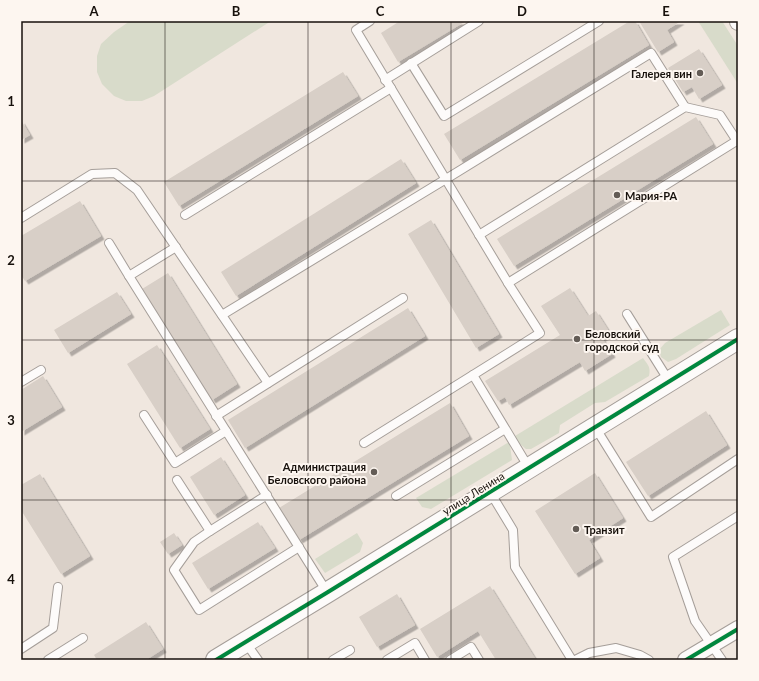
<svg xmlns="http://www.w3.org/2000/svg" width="759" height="681" viewBox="0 0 759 681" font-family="Lato,sans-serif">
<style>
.green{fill:#d8dbca}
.building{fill:#d8cfc7;filter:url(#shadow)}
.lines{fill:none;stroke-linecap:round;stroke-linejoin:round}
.service-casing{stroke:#a59e99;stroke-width:10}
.minor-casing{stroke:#a59e99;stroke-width:18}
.tertiary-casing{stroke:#a59e99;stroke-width:22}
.service{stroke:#fdfbfa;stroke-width:8}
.minor{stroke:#fdfbfa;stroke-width:16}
.tertiary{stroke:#fdfbfa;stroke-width:20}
.cycleway-casing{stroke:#fdf6f0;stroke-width:6}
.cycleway{stroke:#00873e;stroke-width:4}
.grid{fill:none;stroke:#17110c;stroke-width:1;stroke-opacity:0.55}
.poi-dot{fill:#635c56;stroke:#fdf6f0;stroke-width:1.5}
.labels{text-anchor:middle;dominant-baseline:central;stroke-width:4;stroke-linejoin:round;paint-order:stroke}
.poi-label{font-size:11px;font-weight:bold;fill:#17110c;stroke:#fdf6f0;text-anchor:start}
.street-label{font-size:11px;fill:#17110c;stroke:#fdf6f0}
.neatline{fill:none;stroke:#17110c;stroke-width:1.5}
.grid-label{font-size:13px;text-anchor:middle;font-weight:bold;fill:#17110c}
</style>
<defs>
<filter id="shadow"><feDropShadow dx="3.5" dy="3.5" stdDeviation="0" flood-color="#0004"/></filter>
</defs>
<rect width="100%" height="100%" fill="#f0e7df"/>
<g class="green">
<path d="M130 21H271L154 96 142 101H126L114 96 102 84 97 72V56L101 44 114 32Z"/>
<path d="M698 21H722L738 46V84Z"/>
<path d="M721 310 730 325 676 359 668 362 661 357 659 350 665 343Z"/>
<path d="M643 358C648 365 651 367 649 376L605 402 595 403 560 425 559 433 531 449H526L520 444 515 436Z"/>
<path d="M509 442 510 445 512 460 431 509 422 507 416 498Z"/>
<path d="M357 533 363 543 360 552 325 573 315 559Z"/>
</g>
<g class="building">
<path d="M400 21H466L398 62 381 33Z"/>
<path d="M630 21H635L649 45 460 160 444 134Z"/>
<path d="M639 21H681L667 30 674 42 658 52Z"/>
<path d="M699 49 722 85 699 99 692 87 683 92 668 68Z"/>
<path d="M343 72 358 96 179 206 164 182Z"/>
<path d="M696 117 713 144 514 266 497 239Z"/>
<path d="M21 120 30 135 21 140Z"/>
<path d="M401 159 416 183 236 296 221 272Z"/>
<path d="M80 201 101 236 25 281 21 275V236Z"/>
<path d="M431 220 499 334 476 348 408 234Z"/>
<path d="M168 273 237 384 212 400 142 289Z"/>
<path d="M570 288 588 316 596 311 610 333 602 338 612 354 585 371 580 362 509 405 505 397 498 401 485 381 560 335 541 306Z"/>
<path d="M117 292 131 314 68 353 54 330Z"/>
<path d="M408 308 425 336 245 448 228 420Z"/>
<path d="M157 345 210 429 180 448 127 364Z"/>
<path d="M43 376 62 407 21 432V390Z"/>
<path d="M450 403 469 436 299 540 279 508Z"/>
<path d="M706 411 727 445 648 496 626 462Z"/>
<path d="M221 457 245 495 214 515 190 477Z"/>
<path d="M595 473 623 518 589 540 600 558 575 574 535 511Z"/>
<path d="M40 474 90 556 61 574 21 510V485Z"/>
<path d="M258 522 275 548 208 589 192 563Z"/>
<path d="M174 533 182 545 168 554 160 542Z"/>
<path d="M490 586 536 660H496L478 631 437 657 420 629Z"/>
<path d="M397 594 415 625 377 647 359 617Z"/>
<path d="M146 622 163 649 146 660H97L94 655Z"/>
</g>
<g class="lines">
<defs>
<g id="service">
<path d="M370 21 356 30 508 283"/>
<path d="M411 63 444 116 599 21"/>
<path d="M385 80 479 21"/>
<path d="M185 215 391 88"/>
<path d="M21 218 92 174 115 173 137 190 268 383"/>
<path d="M479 235 685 107 720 115 737 141"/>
<path d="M109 243 129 276 327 592"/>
<path d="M129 276 176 247"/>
<path d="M627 314 669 381"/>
<path d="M222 315 446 179 651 53 685 107"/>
<path d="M21 382 41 370"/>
<path d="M144 415 175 463 226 431"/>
<path d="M216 416 403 298"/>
<path d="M595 427 651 517 738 459"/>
<path d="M364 443 473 375"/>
<path d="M529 468 473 375 540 333 508 283 738 140"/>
<path d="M177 480 210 531 267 495"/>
<path d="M490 492 513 530 515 567 572 660"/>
<path d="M396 496 505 429"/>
<path d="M210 531 194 542 174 570 199 610 299 547"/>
<path d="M246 643 258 660"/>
<path d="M21 649 53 628 58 587"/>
<path d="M48 660 83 638"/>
<path d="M333 660 350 650"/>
<path d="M387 660 415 643 425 660"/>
<path d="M450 660 471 647 479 660"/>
<path d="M575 660 589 653 616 648 640 655 649 660"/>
<path d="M722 660 695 621 673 557 738 516"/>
</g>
<g id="minor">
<path d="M738 21V22"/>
<path d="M686 660 738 629"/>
</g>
<path id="tertiary" d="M216 660 328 592 738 339"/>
</defs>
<use href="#service" class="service-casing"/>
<use href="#minor" class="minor-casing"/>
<use href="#tertiary" class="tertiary-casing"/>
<use href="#service" class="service"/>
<use href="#minor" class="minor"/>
<use href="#tertiary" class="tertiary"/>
<defs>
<g id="cycleway">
<path d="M216 660 328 592 738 339"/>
<path d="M686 660 738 629"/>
</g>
</defs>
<use href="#cycleway" class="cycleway-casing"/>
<use href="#cycleway" class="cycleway"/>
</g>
<path class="grid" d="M165 21V660M308 21V660M451 21V660M594 21V660M21 181H738M21 340H738M21 500H738"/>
<g class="poi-dot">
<circle cx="700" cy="73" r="4"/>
<circle cx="617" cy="195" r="4"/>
<circle cx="577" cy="339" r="4"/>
<circle cx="374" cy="472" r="4"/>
<circle cx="576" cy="529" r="4"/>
</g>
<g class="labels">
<g class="poi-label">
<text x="692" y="73" text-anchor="end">Галерея вин</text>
<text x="625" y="195">Мария-РА</text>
<text x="585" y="333">Беловский<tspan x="585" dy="13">городской суд</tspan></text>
<text x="366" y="466" text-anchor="end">Администрация<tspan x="366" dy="13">Беловского района</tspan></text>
<text x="584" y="529">Транзит</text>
</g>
<g class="street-label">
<text transform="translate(473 493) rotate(-32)">улица Ленина</text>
</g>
</g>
<rect width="759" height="681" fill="none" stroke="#fdf6f0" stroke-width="44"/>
<rect x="22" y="22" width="715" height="637" class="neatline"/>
<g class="grid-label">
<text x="94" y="16">A</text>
<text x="236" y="16">B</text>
<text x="380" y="16">C</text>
<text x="522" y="16">D</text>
<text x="666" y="16">E</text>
<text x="11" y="106">1</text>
<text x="11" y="265">2</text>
<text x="11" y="425">3</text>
<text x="11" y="584">4</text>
</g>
</svg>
